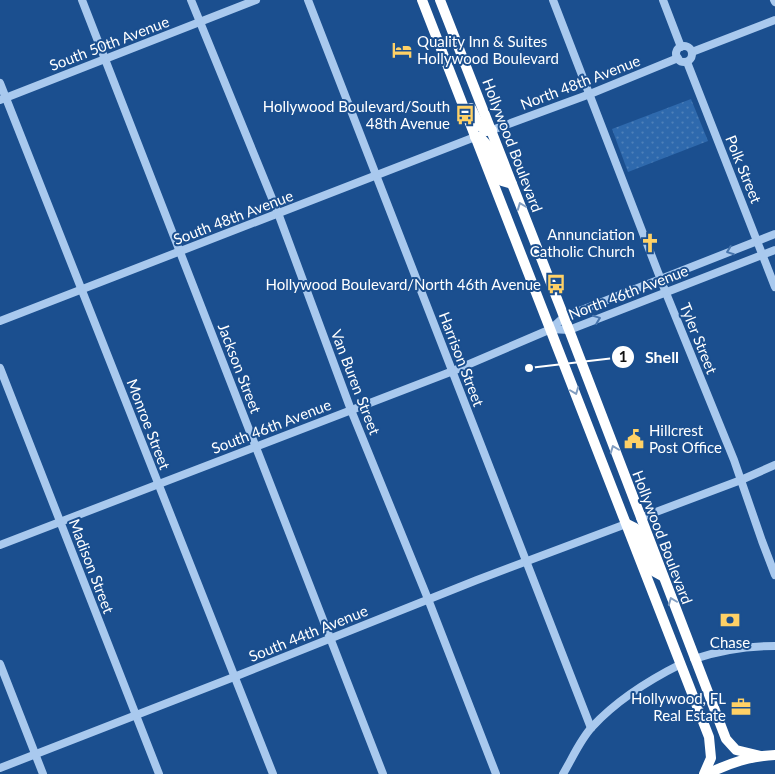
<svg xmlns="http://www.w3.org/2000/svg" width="775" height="774" viewBox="0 0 775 774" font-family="Lato,sans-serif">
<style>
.grass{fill:url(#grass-dots)}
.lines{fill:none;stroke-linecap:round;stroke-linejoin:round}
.minor{stroke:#a9c9ee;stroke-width:8}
.highway{stroke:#fff;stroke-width:10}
.oneway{stroke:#829ec1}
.oneway2{stroke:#4674ac}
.labels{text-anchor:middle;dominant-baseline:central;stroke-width:4;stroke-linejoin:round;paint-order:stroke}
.poi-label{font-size:15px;fill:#fff;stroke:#1b4f8f;text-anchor:end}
.street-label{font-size:15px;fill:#fff;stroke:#1b4f8f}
.leader{fill:none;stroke:#fff;stroke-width:2}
.callout-dot{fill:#fff;stroke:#1b4f8f;stroke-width:2}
.mark-label{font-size:15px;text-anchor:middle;font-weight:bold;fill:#111}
.callout-label{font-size:16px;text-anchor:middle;font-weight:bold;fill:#fff;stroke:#1b4f8f;stroke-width:4;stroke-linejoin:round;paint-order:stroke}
</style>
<defs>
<pattern id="grass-dots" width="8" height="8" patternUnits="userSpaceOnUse" patternTransform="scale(1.25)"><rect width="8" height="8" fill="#2e69ad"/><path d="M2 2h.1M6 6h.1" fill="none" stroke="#4d80b9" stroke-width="1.8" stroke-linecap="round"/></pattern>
</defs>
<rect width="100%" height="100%" fill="#1b4f8f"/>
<path class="grass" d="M691 99 708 141 628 172 612 129Z"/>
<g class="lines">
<g class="minor">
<path d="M82 0 383 774"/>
<path d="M191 0 278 213 351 410 428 599 496 774"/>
<path d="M308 0 591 728"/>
<path d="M553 0 666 293 734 460 762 541 775 575"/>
<path d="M663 0 681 47"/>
<path d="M774 0 775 2"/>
<circle cx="684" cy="54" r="8"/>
<path d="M692 52 775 20"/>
<path d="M687 62 775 287"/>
<path d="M0 83 273 774"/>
<path d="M0 100 256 0"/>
<path d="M492 130 590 94 678 58"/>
<path d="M0 321 475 137"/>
<path d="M551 329 569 330 775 250"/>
<path d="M0 368 159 774"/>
<path d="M640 518 741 480 775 465"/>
<path d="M0 545 453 371 551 329 564 317 775 234"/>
<path d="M694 659C721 650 747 646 775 646"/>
<path d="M0 664 43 774"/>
<path d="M0 768 234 677 477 580 626 524"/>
<path d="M563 774C572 759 580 740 592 727 616 701 649 680 681 664"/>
</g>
<g class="highway">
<path d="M422 0 709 737 711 758 704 774"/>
<path d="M440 0 561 309 726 739 736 750 761 756"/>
<path d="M471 108 480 126 486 131 492 130"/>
<path d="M475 137H480L488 146 502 181 512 184"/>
<path d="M627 524 635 528 638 532 653 571 662 576"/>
<path d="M707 774C730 763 750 756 775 755"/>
</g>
</g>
<defs><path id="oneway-chevron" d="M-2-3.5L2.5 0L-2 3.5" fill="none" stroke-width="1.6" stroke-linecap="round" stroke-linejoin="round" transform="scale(1.25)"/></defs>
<g class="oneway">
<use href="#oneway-chevron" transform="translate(521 206) rotate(-111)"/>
<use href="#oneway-chevron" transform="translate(575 391) rotate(69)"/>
<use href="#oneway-chevron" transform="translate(614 449) rotate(-111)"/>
<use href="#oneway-chevron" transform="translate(672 601) rotate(-111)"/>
</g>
<g class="oneway2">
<use href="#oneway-chevron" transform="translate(730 251) rotate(159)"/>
<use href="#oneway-chevron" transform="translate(597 319) rotate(-21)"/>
</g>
<defs>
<symbol id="hotel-bare" viewBox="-9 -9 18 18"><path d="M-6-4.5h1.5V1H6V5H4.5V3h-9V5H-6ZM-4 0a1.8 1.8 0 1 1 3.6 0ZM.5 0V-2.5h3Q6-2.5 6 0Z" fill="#ffd166" stroke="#1b4f8f" stroke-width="2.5" paint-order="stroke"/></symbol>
<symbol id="bus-bare" viewBox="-9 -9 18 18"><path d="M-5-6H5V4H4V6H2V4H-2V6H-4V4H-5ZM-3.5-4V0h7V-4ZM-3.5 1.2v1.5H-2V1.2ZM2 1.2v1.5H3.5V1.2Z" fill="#ffd166" stroke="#1b4f8f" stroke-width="2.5" paint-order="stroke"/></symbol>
<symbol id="church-bare" viewBox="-9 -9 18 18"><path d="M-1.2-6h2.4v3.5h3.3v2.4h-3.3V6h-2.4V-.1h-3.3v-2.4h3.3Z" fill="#ffd166" stroke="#1b4f8f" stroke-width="2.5" paint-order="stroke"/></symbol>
<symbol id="civic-bare" viewBox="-9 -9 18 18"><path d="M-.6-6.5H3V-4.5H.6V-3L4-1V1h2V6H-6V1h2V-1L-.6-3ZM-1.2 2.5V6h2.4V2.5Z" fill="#ffd166" stroke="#1b4f8f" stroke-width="2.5" paint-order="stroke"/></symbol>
<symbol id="bank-bare" viewBox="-9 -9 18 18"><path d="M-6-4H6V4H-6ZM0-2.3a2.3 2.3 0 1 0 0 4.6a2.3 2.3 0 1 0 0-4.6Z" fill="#ffd166" stroke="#1b4f8f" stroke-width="2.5" paint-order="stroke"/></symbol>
<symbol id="office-bare" viewBox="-9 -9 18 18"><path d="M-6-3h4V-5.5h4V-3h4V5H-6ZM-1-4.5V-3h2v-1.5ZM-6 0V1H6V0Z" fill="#ffd166" stroke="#1b4f8f" stroke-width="2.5" paint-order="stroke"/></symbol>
</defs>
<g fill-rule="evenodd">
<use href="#hotel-bare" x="388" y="36" width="28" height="28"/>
<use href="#bus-bare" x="451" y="101" width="28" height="28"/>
<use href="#church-bare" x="636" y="229" width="28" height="28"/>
<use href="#bus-bare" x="542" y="270" width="28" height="28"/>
<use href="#civic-bare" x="620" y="425" width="28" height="28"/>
<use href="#bank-bare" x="716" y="606" width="28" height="28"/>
<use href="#office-bare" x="727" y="693" width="28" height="28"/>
</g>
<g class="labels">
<g class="poi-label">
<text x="417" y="41" text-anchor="start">Quality Inn &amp; Suites<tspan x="417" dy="17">Hollywood Boulevard</tspan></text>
<text x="450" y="106">Hollywood Boulevard/South<tspan x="450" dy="17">48th Avenue</tspan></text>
<text x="635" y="234">Annunciation<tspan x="635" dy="17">Catholic Church</tspan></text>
<text x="541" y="284">Hollywood Boulevard/North 46th Avenue</text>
<text x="649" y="430" text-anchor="start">Hillcrest<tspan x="649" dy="17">Post Office</tspan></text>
<text x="730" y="642" text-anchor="middle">Chase</text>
<text x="726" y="698">Hollywood, FL<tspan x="726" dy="17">Real Estate</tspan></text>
</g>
<g class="street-label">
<text transform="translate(109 43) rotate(-21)">South 50th Avenue</text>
<text transform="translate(580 82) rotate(-21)">North 48th Avenue</text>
<text transform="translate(513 145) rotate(69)">Hollywood Boulevard</text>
<text transform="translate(744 169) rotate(68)">Polk Street</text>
<text transform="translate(233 217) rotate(-21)">South 48th Avenue</text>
<text transform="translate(628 292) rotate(-21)">North 46th Avenue</text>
<text transform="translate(699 338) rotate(68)">Tyler Street</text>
<text transform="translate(462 359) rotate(69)">Harrison Street</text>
<text transform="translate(240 368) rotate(69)">Jackson Street</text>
<text transform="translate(356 382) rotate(69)">Van Buren Street</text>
<text transform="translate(149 424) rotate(69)">Monroe Street</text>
<text transform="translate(271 426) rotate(-21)">South 46th Avenue</text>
<text transform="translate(663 537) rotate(69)">Hollywood Boulevard</text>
<text transform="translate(92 566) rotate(69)">Madison Street</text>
<text transform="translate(308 633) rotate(-22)">South 44th Avenue</text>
</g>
</g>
<path class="leader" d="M529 368L623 357"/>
<g class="callout-dot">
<circle cx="529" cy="368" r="5"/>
<circle cx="623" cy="357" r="12"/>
</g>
<g class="mark-label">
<text x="623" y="362">1</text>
</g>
<g class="callout-label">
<text x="662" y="363">Shell</text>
</g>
</svg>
